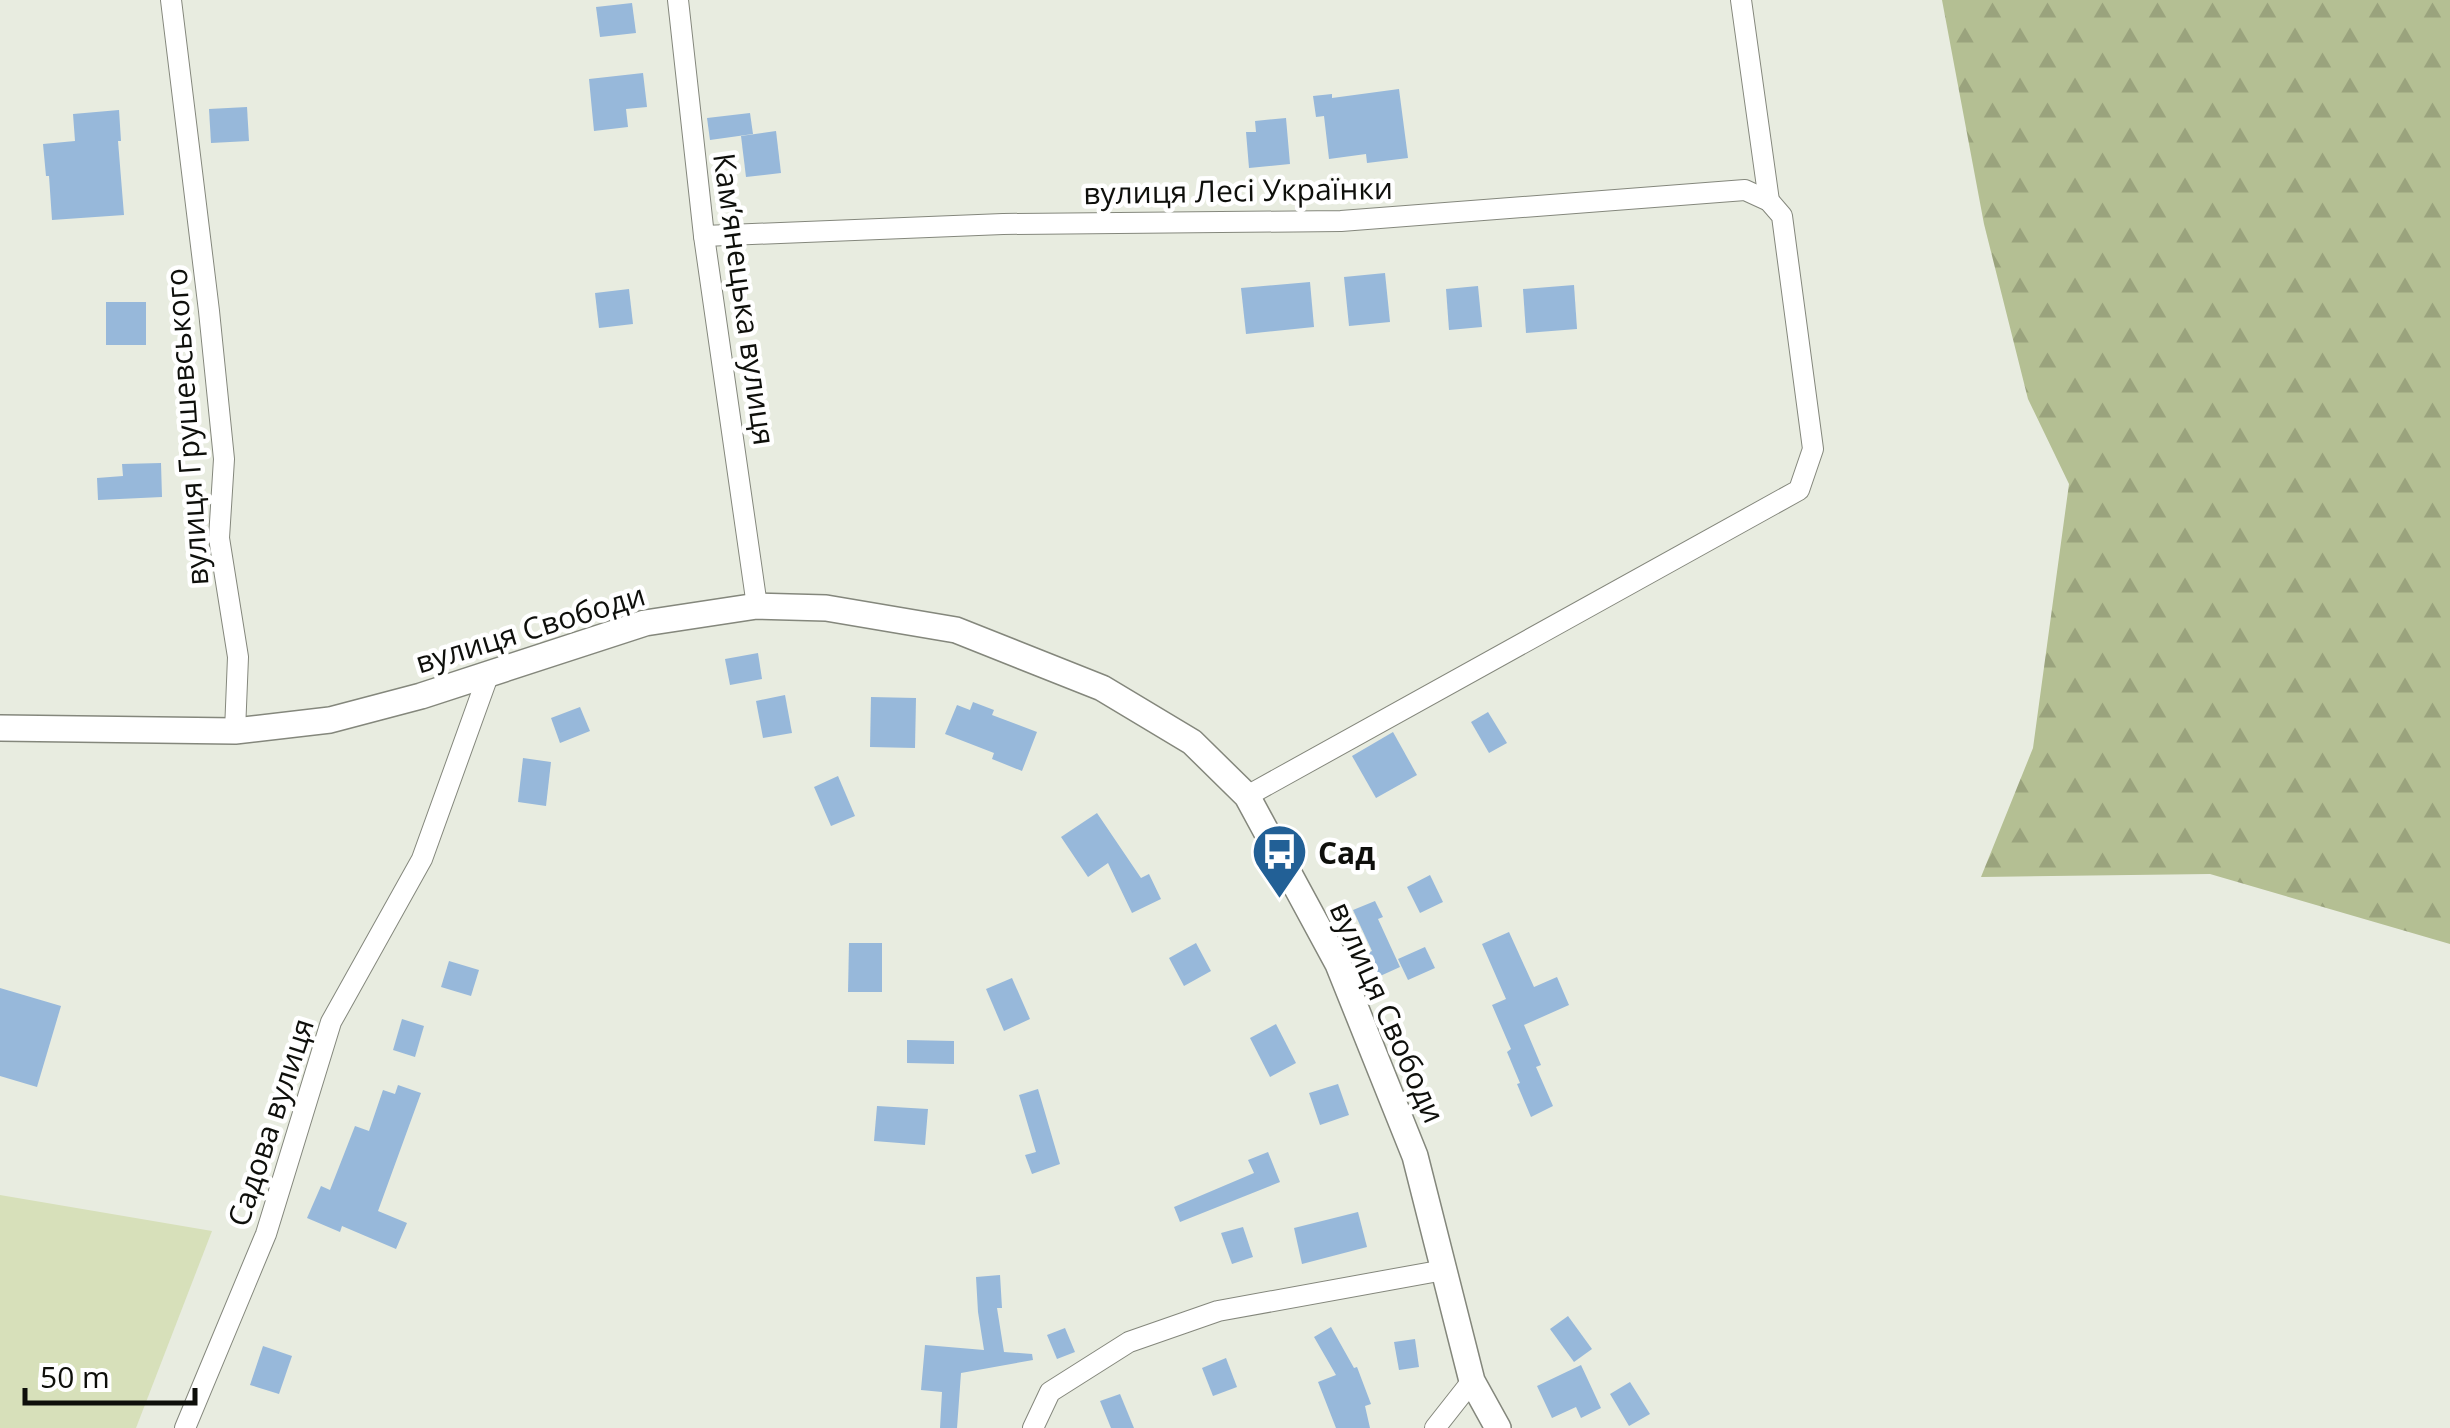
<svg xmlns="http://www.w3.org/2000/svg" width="2450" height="1428" viewBox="0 0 2450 1428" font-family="'Open Sans',sans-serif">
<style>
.forest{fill:url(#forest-firs)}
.garden{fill:#d7e0ba}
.building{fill:#97b8da}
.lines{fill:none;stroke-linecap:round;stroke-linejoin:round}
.minor-casing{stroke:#84877c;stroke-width:22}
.tertiary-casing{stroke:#84877c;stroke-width:28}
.minor{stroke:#fff;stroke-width:20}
.tertiary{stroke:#fff;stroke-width:25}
.labels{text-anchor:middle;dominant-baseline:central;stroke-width:9;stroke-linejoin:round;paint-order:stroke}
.street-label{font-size:30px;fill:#0e0f0b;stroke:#fff}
.poi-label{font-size:30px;font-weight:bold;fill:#0e0f0b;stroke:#fff;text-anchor:start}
</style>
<defs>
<pattern id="forest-firs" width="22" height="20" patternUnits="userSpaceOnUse" patternTransform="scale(2.5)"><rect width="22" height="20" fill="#b4bf93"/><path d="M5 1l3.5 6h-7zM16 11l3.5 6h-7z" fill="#9aa37d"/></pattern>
</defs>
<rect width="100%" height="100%" fill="#e8ece0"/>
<path class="forest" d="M1942 0H2450V944L2210 874 1981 877 2033 748 2069 484 2028 399 1984 224Z"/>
<path class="garden" d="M0 1195 212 1231 136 1428H0Z"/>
<g class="building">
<path d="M632 3 636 33 600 37 596 7Z"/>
<path d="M643 73 647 107 626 109 628 127 594 131 589 79Z"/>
<path d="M1399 89 1408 158 1367 163 1366 154 1329 159 1324 116 1316 117 1313 96 1332 94V98Z"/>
<path d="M247 107 249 141 211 143 209 109Z"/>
<path d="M119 110 121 141H118L124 215 52 220 49 176H46L43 144 75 141 73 114Z"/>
<path d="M750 113 753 134 710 140 707 118Z"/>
<path d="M1286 118 1290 164 1249 168 1246 132H1256L1255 121Z"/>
<path d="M776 131 781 173 746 177 741 136Z"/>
<path d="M1385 273 1390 322 1349 326 1344 277Z"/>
<path d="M1310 282 1314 327 1246 334 1241 288Z"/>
<path d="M1574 285 1577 329 1526 333 1523 289Z"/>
<path d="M1478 286 1482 327 1449 330 1446 289Z"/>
<path d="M629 289 633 324 599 328 595 293Z"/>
<rect x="106" y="302" width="40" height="43"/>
<path d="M161 463 162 497 98 500 97 478 123 476 122 464Z"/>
<path d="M758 653 762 679 730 685 725 659Z"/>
<path d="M785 695 792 733 763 738 756 701Z"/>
<path d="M871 697 916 698 915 748 870 747Z"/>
<path d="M973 702 994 710 992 715 1037 732 1022 771 992 759 994 753 945 734 957 705 970 710Z"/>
<path d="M580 707 590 731 560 743 551 718Z"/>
<path d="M1488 712 1507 743 1489 753 1471 722Z"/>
<path d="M1393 732 1417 775 1376 798 1352 756Z"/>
<path d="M523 758 551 762 546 806 518 802Z"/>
<path d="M838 776 855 816 831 826 814 787Z"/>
<path d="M1097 813 1141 878 1149 874 1161 899 1132 913 1108 863 1088 877 1061 837Z"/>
<path d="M1430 875 1443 902 1420 913 1407 887Z"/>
<path d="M1375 901 1383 917 1378 919 1400 967 1378 977 1367 953 1372 951 1353 910Z"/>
<path d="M1509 932 1534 987 1557 977 1569 1005 1524 1025 1541 1065 1536 1067 1553 1106 1531 1117 1517 1084 1520 1083 1507 1052 1511 1049 1492 1005 1506 999 1482 944Z"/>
<path d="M849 943H882V992H848Z"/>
<path d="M1196 943 1211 971 1184 986 1169 958Z"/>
<path d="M1425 947 1435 968 1408 980 1398 959Z"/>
<path d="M449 961 479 970 471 996 441 987Z"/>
<path d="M1012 978 1030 1019 1004 1031 986 989Z"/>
<path d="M0 988 61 1006 37 1087 0 1076Z"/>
<path d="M402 1019 424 1026 415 1057 393 1050Z"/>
<path d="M1276 1024 1296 1063 1270 1077 1250 1038Z"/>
<path d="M907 1040 954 1041V1064L907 1063Z"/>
<path d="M1338 1084 1349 1115 1320 1125 1309 1093Z"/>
<path d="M398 1085 421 1093 378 1211 407 1223 396 1249 342 1226 340 1232 307 1218 321 1186 330 1190 355 1126 369 1131 383 1090 395 1094Z"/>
<path d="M1038 1089 1060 1164 1032 1174 1025 1155 1036 1152 1019 1095Z"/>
<path d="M877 1106 928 1109 925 1145 874 1141Z"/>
<path d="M1268 1152 1280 1182 1180 1222 1174 1207 1254 1173 1248 1160Z"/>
<path d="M1358 1212 1367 1247 1302 1264 1294 1228Z"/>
<path d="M1243 1227 1253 1257 1232 1264 1221 1233Z"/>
<path d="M1000 1275 1002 1308H997L1004 1352 1032 1354 1033 1360 961 1373 957 1428H940L942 1392 921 1390 925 1345 984 1350 978 1312 976 1277Z"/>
<path d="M1568 1316 1592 1349 1574 1362 1550 1329Z"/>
<path d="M1331 1327 1354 1368 1357 1367 1371 1404 1365 1406 1370 1428H1336L1318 1382 1336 1375 1314 1337Z"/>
<path d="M1065 1328 1075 1352 1057 1359 1047 1335Z"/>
<path d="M1415 1339 1419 1367 1399 1370 1394 1342Z"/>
<path d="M263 1346 292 1356 279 1394 250 1385Z"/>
<path d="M1226 1358 1237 1387 1213 1396 1202 1368Z"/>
<path d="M1581 1365 1601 1408 1581 1418 1576 1407 1552 1418 1537 1386Z"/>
<path d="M1630 1382 1650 1414 1629 1426 1610 1394Z"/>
<path d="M1120 1394 1134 1428H1111L1100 1401Z"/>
</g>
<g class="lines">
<defs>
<g id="minor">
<path d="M171 0 209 311 224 459 219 538 238 657 235 731"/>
<path d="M678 0 704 236 757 606"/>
<path d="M1741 0 1769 201"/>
<path d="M704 236 1003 224 1341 221 1745 190 1769 201 1782 216 1813 449 1799 490 1247 796"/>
<path d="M185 1428 266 1234 331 1022 422 859 489 673"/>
<path d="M1033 1428 1050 1392 1129 1342 1218 1311 1444 1270"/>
<path d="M1435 1428 1472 1381"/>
</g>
<path id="tertiary" d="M0 728 235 731 330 720 421 696 645 623 757 606 826 608 956 630 1102 688 1192 742 1247 796 1338 964 1415 1156 1472 1381 1498 1428"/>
</defs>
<use href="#minor" class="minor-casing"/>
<use href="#tertiary" class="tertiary-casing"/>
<use href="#minor" class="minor"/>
<use href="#tertiary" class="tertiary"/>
</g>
<defs>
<symbol id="bus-pin" viewBox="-11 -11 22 30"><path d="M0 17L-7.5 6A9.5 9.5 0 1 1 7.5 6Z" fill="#226096" stroke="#fff"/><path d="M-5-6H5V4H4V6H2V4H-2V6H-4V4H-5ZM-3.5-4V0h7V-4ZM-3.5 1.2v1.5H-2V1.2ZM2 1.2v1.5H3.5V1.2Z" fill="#fff"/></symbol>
</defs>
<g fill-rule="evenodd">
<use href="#bus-pin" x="1248" y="820" width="63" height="86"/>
</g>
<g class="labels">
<g class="street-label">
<text transform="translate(1238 190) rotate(-1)">вулиця Лесі Українки</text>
<text transform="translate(745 299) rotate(82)">Камʼянецька вулиця</text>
<text transform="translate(186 427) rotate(-94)">вулиця Грушевського</text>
<text transform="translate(530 628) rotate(-17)">вулиця Свободи</text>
<text transform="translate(1388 1012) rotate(66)">вулиця Свободи</text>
<text transform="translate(270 1122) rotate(-72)">Садова вулиця</text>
</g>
<g class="poi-label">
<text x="1318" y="852">Сад</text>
</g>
</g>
<path d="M25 1388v15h170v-15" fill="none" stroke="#0e0f0b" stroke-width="5"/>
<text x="40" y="1388" font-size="30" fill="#0e0f0b" stroke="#ffffff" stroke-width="8" paint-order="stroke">50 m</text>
</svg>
